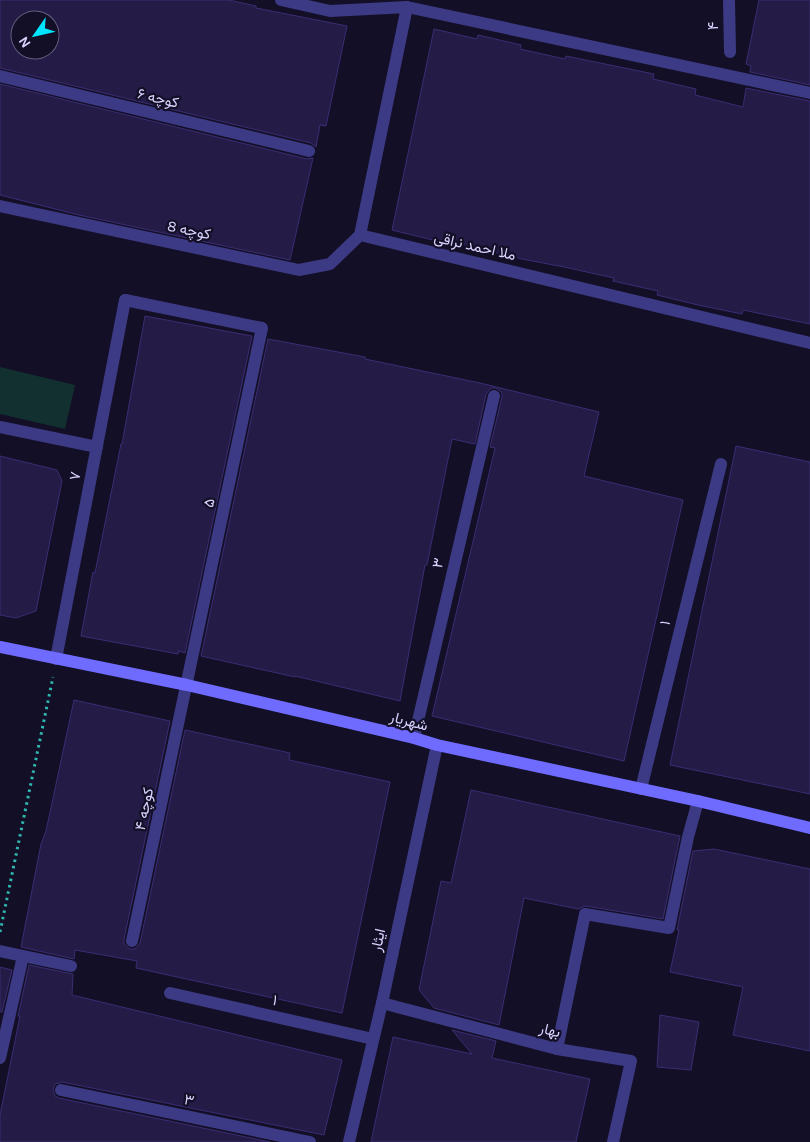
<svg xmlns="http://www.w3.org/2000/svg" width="810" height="1142" viewBox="0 0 810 1142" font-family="Karla,Vazirmatn,sans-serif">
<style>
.green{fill:#12302f}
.building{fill:#241b47;stroke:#3b2d73;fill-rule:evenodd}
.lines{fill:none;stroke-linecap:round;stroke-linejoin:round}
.path{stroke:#2fb8b0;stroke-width:3;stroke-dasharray:2.5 4;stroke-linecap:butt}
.service{stroke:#3d3a85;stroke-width:12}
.minor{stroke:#3d3a85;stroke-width:12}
.secondary{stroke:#6f6bff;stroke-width:12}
.labels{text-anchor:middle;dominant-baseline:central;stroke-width:4.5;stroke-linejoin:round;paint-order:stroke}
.street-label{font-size:15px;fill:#d9d4ff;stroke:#130f26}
</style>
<rect width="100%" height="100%" fill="#130f26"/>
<path class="green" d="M0 367 75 385 65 429 0 414Z"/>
<g class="building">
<path d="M0 0H229L256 6V8L347 26 326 126 320 125 316 147 311 143 0 68ZM20 20H50V50H20Z"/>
<path d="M759 0H810V85L750 72 751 66 746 64Z"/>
<path d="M434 29 477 39 478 35 521 45 520 49 565 59 566 56 654 74 653 79 696 89 695 95 743 107 746 88 810 101V324L743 310 742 314 698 305 657 295 658 291 613 281 614 278 564 267 522 259 434 238 433 240 392 230Z"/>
<path d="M0 84 307 159 313 158 290 260 79 215 0 195Z"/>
<path d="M145 316 252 336 185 653 179 651 178 654 81 636 93 572 95 573 121 444H122Z"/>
<path d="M268 339 365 357V359L480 383 599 412 584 476 683 500 624 761 432 716 495 448 490 447 502 397V393L496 388H491L486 394 475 444 452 439 427 565H425L400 701 295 676V677L201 656Z"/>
<path d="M736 446 810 462V794L670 765Z"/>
<path d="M0 456 57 470 62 481 36 611 16 618 0 615Z"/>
<path d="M74 700 170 721 124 939V944L130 949H135L140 943 185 730 290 753 289 760 390 782 342 1013 136 968 137 961 75 950 74 959 21 947 41 844 46 831Z"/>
<path d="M471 790 680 836 663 919 586 906 578 909 524 898 499 1025 434 1008 419 990 441 881 451 883Z"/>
<path d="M714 849 810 869V1051L733 1035 743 987 670 972 679 930H677L693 851Z"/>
<path d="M29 965 73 974 72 995 342 1060 324 1135 62 1082 55 1084 53 1089 55 1096 59 1098 270 1142H0V1115L20 1016H18Z"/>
<path d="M0 967 12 970 2 1012H0Z"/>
<path d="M660 1015 699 1022 691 1070 657 1067Z"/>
<path d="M452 1030 496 1041 492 1058 590 1079 576 1142H371L393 1037 472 1054Z"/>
</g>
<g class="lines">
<path class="path" d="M0 932 53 677"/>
<path class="service" d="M557 1049 585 914 669 928 688 837 698 801"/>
<g class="minor">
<path d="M281 0 330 11 407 7 810 93"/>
<path d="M729 0 730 52"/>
<path d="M407 7 360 235 810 343"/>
<path d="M0 76 309 151"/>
<path d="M0 206 299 270 330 264 360 235"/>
<path d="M0 427 97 447"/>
<path d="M56 659 125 300 262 328 132 941"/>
<path d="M414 738 494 396"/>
<path d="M641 789 721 464"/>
<path d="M0 951 71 966"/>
<path d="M170 993 373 1039"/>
<path d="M382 1003 557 1049 631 1061 613 1142"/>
<path d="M0 1058 23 956"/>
<path d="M61 1090 310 1142"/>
<path d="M349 1142 382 1003 437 745"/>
</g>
<path class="secondary" d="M0 647 187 685 414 738 437 745 698 801 810 828"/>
</g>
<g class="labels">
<g class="street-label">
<text transform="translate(713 26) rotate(-90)">۴</text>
<text transform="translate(158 98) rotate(14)">کوچه ۶</text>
<text transform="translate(189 230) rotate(12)">کوچه 8</text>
<text transform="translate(475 246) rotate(13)">ملا احمد نراقی</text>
<text transform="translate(75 476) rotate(-79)">۷</text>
<text transform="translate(209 503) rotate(-78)">۵</text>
<text transform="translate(438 563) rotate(-77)">۳</text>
<text transform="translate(665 623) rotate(-76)">۱</text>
<text transform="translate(409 721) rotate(15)">شهریار</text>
<text transform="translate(144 809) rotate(-78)">کوچه ۴</text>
<text transform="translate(378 940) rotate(-78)">ایثار</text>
<text transform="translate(275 1000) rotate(13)">۱</text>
<text transform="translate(550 1030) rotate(14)">بهار</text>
<text transform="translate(189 1100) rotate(12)">۳</text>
</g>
</g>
<g transform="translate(35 35) rotate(236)"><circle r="24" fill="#130f26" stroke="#625e7d"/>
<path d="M0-4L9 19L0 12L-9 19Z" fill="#00e5ff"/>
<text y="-8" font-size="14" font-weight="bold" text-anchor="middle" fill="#d9d4ff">N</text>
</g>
</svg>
